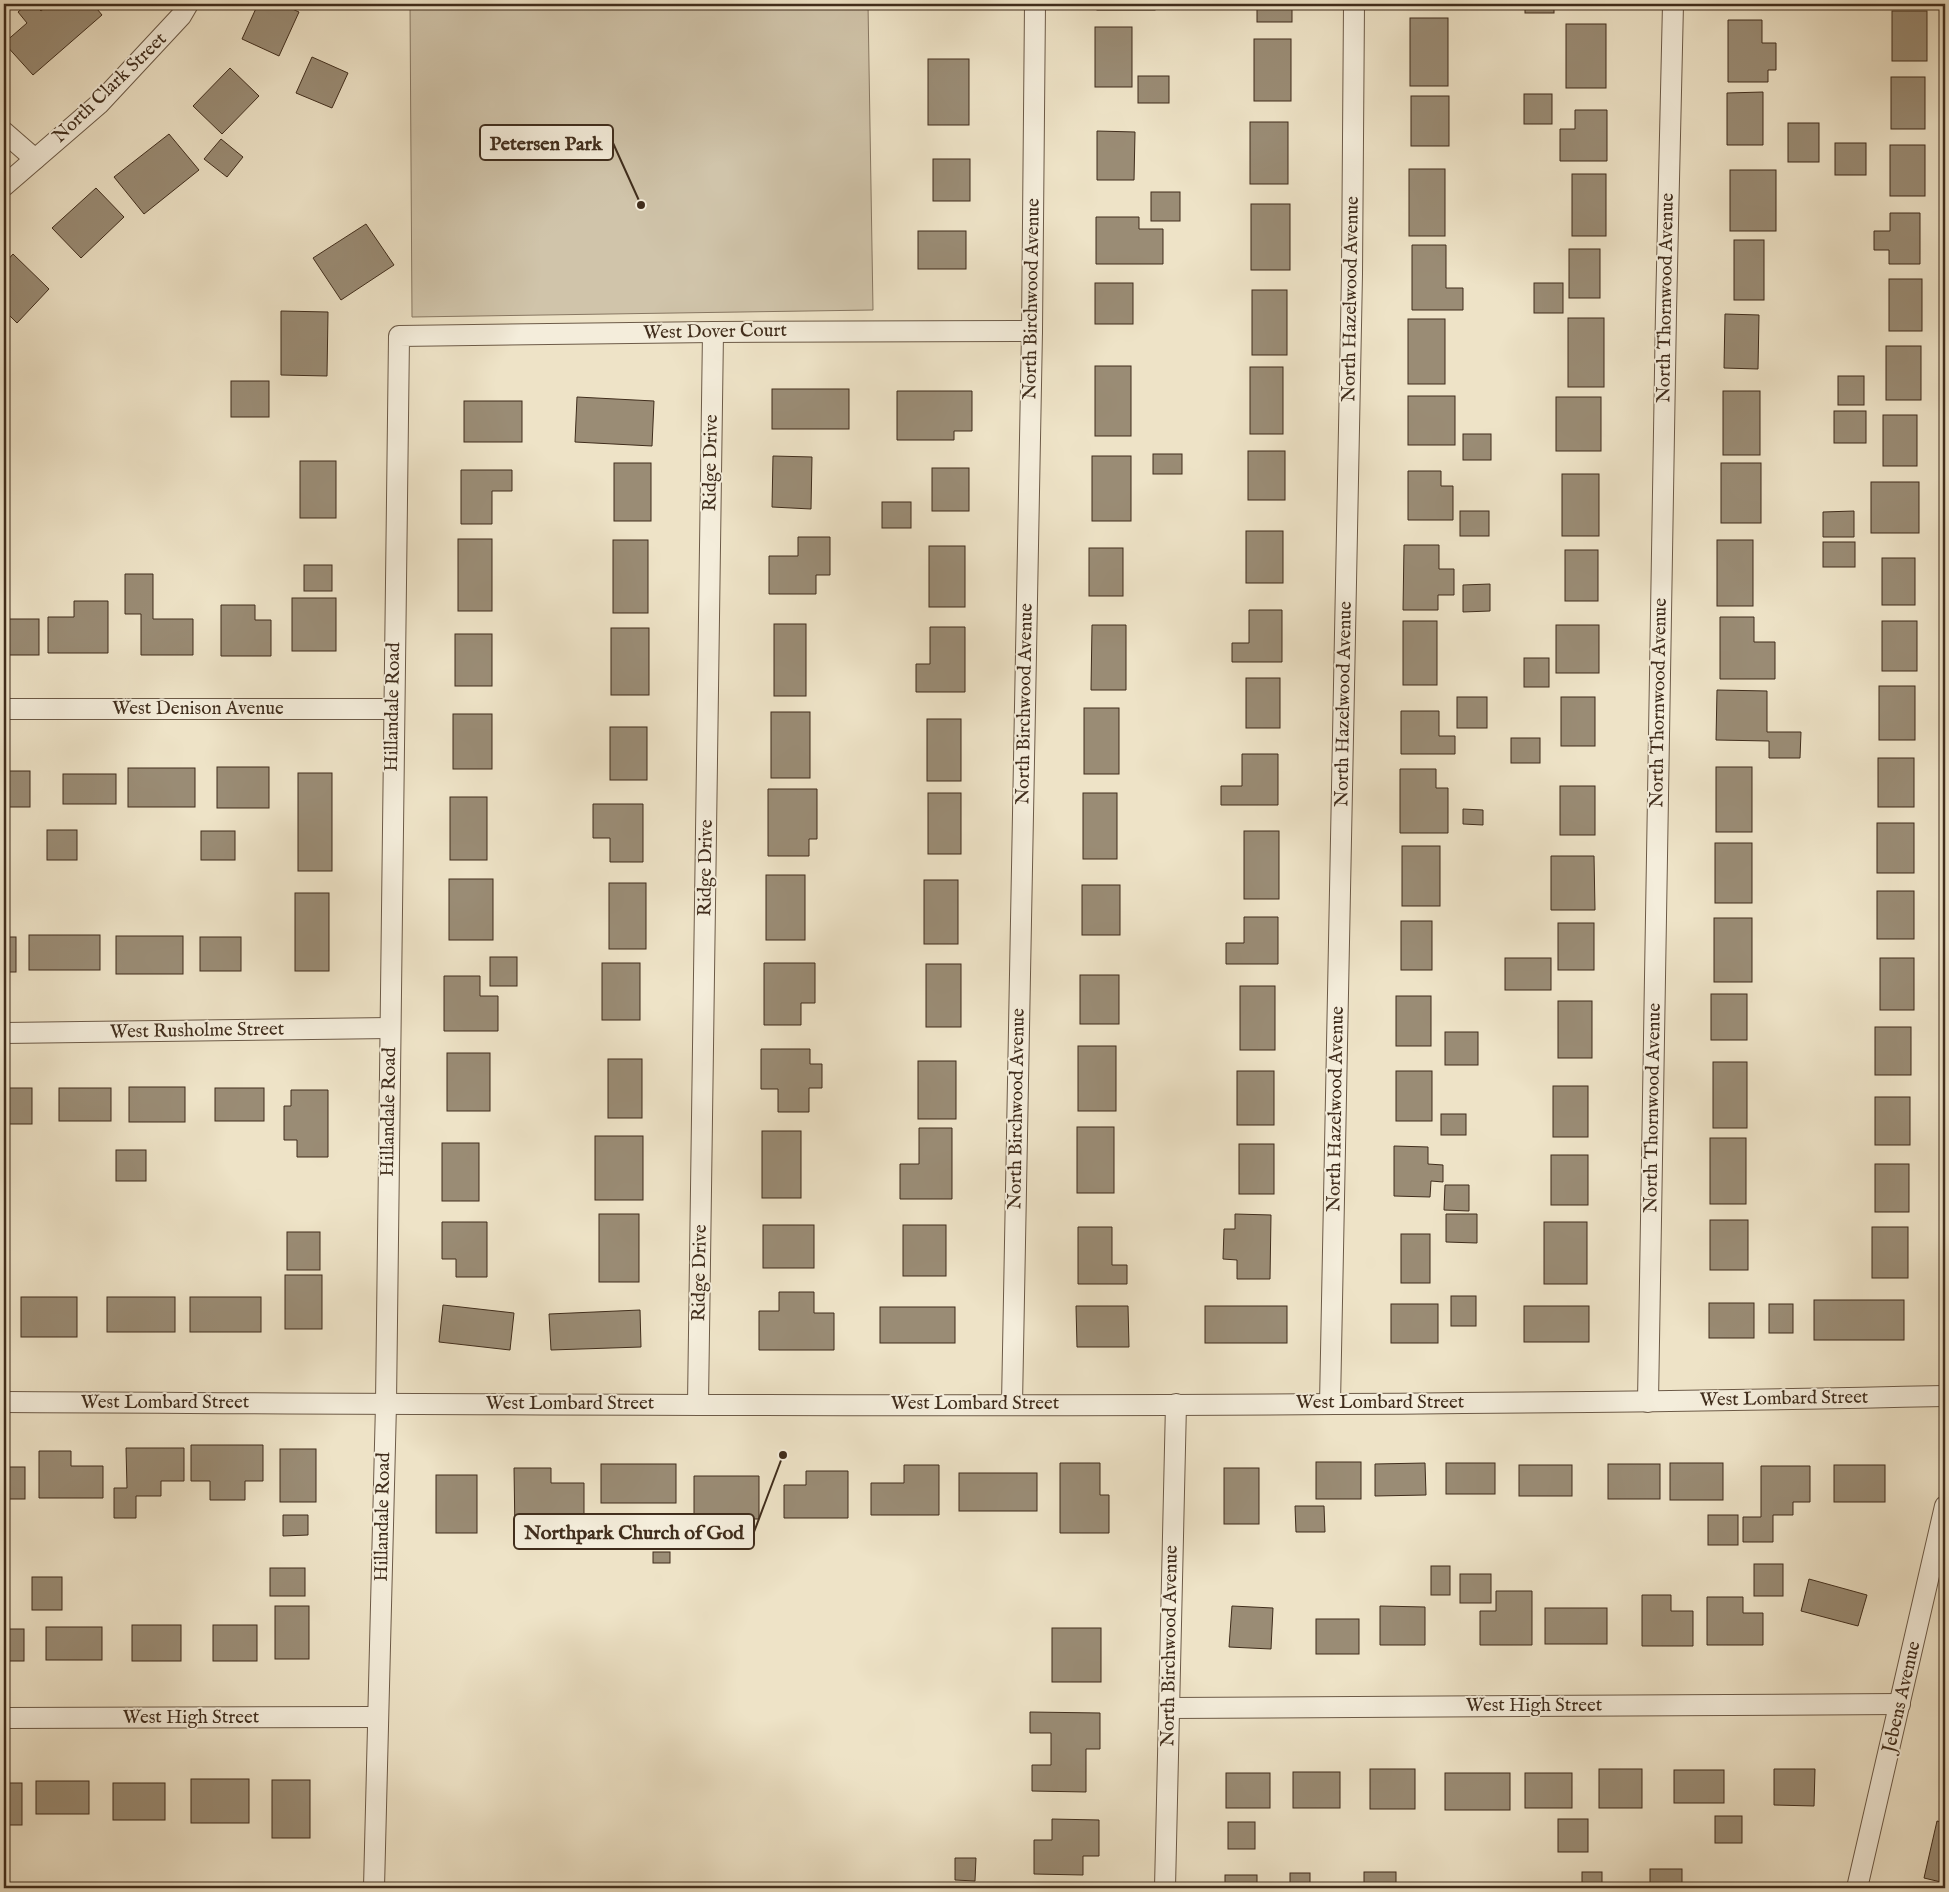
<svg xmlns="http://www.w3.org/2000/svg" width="1949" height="1892" viewBox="0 0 1949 1892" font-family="'IM FELL English',serif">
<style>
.green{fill:#d0c4aa;stroke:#887863}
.building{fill:#9a8c75;stroke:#402d1c}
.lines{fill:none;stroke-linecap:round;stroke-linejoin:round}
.street-casing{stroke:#6c5a47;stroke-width:22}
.street{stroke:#f4eddb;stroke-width:20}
.labels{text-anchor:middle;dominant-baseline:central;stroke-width:4;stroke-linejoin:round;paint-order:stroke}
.street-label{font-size:19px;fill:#402d1c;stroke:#f4eddb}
.leader{fill:none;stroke:#402d1c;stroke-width:2}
.callout-dot{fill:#402d1c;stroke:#f4eddb;stroke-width:2}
.callout{fill:#f4eddb;stroke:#402d1c;stroke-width:2}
.callout-label{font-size:20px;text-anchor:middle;font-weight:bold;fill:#402d1c}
</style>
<rect width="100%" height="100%" fill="#eee3c7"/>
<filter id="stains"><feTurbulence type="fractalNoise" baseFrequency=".004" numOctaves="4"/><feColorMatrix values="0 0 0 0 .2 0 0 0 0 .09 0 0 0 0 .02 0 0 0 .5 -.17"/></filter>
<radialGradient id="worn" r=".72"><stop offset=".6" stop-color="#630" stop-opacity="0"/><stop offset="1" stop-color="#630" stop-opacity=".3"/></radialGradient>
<path class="green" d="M410 4H868L873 310 412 317Z"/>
<g class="building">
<path d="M27 4H34L41 11 49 4H93L102 15 33 75 4 43 27 23 18 12Z"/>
<path d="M258 4H281L299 12 279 56 242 39Z"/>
<rect x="1097" y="4" width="58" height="6"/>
<rect x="1257" y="4" width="35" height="18"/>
<rect x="1412" y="4" width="40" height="2"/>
<rect x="1525" y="4" width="29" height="9"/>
<rect x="1727" y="4" width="34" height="2"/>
<rect x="1892" y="11" width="35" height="50"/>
<rect x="1410" y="18" width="38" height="68"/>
<path d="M1728 20H1762V43H1776V70H1768V82H1728Z"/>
<rect x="1566" y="24" width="40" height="64"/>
<rect x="1095" y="27" width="37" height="60"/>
<rect x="1254" y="39" width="37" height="62"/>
<path d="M312 57 348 73 332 108 296 93Z"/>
<rect x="928" y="59" width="41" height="66"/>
<path d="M230 68 259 96 222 134 193 106Z"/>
<rect x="1138" y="76" width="31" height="27"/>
<rect x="1891" y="77" width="34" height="52"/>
<path d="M1763 92V145H1727V93Z"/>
<rect x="1524" y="94" width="28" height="30"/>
<rect x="1411" y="96" width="38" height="50"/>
<path d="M1575 110H1607V161H1560V129H1575Z"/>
<rect x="1250" y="122" width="38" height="62"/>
<rect x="1788" y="123" width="31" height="39"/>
<path d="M1097 131 1135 132 1134 180H1097Z"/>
<path d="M169 134 199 170 144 214 114 177Z"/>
<path d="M221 139 243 157 227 177 204 159Z"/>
<rect x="1835" y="143" width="31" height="32"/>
<rect x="1890" y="145" width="35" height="51"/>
<rect x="933" y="159" width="37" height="42"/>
<rect x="1409" y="169" width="36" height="67"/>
<rect x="1730" y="170" width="46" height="61"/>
<rect x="1572" y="174" width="34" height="62"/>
<path d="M96 188 124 217 81 258 52 228Z"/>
<rect x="1151" y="192" width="29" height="29"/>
<rect x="1251" y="204" width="39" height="66"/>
<path d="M1890 213H1920V264H1889V250H1874V231H1890Z"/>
<path d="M1096 217H1139V229H1163V264H1096Z"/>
<path d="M366 224 394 265 341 300 313 258Z"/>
<rect x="918" y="231" width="48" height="38"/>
<rect x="1734" y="240" width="30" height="60"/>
<path d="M1412 245H1446V288H1463V310H1412Z"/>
<rect x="1569" y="249" width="31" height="49"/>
<path d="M13 254 49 289 17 323 4 310V264Z"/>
<rect x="1889" y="279" width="33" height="52"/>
<rect x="1095" y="283" width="38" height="41"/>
<rect x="1534" y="283" width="29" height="30"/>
<rect x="1252" y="290" width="35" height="65"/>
<path d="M281 311 328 312 327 376 281 375Z"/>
<path d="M1725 314 1759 315 1758 369 1724 368Z"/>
<rect x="1568" y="318" width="36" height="69"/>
<rect x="1408" y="319" width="37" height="65"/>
<rect x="1886" y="346" width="35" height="54"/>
<rect x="1095" y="366" width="36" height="70"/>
<rect x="1250" y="367" width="33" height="67"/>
<rect x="1838" y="376" width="26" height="29"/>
<rect x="231" y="381" width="38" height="36"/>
<rect x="772" y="389" width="77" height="40"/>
<path d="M897 391H972V431H954V440H897Z"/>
<rect x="1723" y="391" width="37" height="64"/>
<rect x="1408" y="396" width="47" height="49"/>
<path d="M577 397 654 401 652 446 575 442Z"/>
<rect x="1556" y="397" width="45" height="54"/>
<rect x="464" y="401" width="58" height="41"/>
<rect x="1834" y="411" width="32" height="32"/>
<rect x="1883" y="415" width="34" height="51"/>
<rect x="1463" y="434" width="28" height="26"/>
<rect x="1248" y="451" width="37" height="49"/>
<rect x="1153" y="454" width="29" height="20"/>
<path d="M773 456 812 457 811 509 772 507Z"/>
<rect x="1092" y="456" width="39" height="65"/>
<rect x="300" y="461" width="36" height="57"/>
<rect x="614" y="463" width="37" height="58"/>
<rect x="1721" y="463" width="40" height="60"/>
<rect x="932" y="468" width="37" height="43"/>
<path d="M461 470H512V491H492V524H461Z"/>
<path d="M1408 471H1441V486H1453V520H1408Z"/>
<rect x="1562" y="474" width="37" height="62"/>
<rect x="1871" y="482" width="48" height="51"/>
<rect x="882" y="502" width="29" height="26"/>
<rect x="1460" y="511" width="29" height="25"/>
<path d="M1854 511V537H1823V512Z"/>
<rect x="1246" y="531" width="37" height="52"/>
<path d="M798 537H830V575H816V594H769V556H798Z"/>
<rect x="458" y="539" width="34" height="72"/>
<rect x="613" y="540" width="35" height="73"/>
<rect x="1717" y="540" width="36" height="66"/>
<rect x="1823" y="542" width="32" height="25"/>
<path d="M1404 545H1439V569H1454V595H1438V610H1403Z"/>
<rect x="929" y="546" width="36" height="61"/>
<rect x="1089" y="548" width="34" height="48"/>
<rect x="1565" y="550" width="33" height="51"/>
<rect x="1882" y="558" width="33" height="47"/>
<rect x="304" y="565" width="28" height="26"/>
<path d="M125 574H153V619H193V655H141V614H125Z"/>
<path d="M1490 584V611L1463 612V585Z"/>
<rect x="292" y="598" width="44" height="53"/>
<path d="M74 601H108V653H48V617H74Z"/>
<path d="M221 605H255V620H271V656H221Z"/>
<path d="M1249 610H1282V662H1232V643H1249Z"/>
<path d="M1720 617H1754V642H1775V679H1720Z"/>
<rect x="4" y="619" width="35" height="36"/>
<rect x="1403" y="621" width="34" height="64"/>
<rect x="1882" y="621" width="35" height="50"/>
<rect x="774" y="624" width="32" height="72"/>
<path d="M1092 625H1126V690H1091Z"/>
<rect x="1556" y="625" width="43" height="48"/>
<path d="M930 627H965V692H916V664H930Z"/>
<rect x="611" y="628" width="38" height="67"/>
<rect x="455" y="634" width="37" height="52"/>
<rect x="1524" y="658" width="25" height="29"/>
<rect x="1246" y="678" width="34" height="50"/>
<rect x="1879" y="686" width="36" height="54"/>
<path d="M1717 690 1767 691V732H1801L1800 758H1769V741L1716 740Z"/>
<rect x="1457" y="697" width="30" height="31"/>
<rect x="1561" y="697" width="34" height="49"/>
<rect x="1084" y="708" width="35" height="66"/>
<path d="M1401 711H1439V736H1455V754H1401Z"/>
<rect x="771" y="712" width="39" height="66"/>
<rect x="453" y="714" width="39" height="55"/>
<rect x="927" y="719" width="34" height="62"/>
<rect x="610" y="727" width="37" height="53"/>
<rect x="1511" y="738" width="29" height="25"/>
<path d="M1242 754H1278V805H1221V786H1242Z"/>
<rect x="1878" y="758" width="36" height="49"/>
<rect x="217" y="767" width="52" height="41"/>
<rect x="1716" y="767" width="36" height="65"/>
<rect x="128" y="768" width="67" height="39"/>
<path d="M1400 769H1436V788H1448V833H1400Z"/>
<rect x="4" y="771" width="26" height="36"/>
<rect x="298" y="773" width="34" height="98"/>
<rect x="63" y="774" width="53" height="30"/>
<rect x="1560" y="786" width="35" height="49"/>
<path d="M768 789H817V839H809V856H768Z"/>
<rect x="928" y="793" width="33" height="61"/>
<rect x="1083" y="793" width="34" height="66"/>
<rect x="450" y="797" width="37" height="63"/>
<path d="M593 804H643V862H610V838H593Z"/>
<path d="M1463 809 1483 810V825L1463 824Z"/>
<rect x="1877" y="823" width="37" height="50"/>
<rect x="47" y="830" width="30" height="30"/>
<rect x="201" y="831" width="34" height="29"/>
<rect x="1244" y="831" width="35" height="68"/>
<rect x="1715" y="843" width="37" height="60"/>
<rect x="1402" y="846" width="38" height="60"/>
<path d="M1551 856H1594L1595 910H1551Z"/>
<rect x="766" y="875" width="39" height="65"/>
<rect x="449" y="879" width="44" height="61"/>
<rect x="924" y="880" width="34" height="64"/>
<rect x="609" y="883" width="37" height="66"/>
<rect x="1082" y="885" width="38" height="50"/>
<rect x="1877" y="891" width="37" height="48"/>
<rect x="295" y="893" width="34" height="78"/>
<path d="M1244 917H1278V964H1226V943H1244Z"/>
<rect x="1714" y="918" width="38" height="64"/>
<rect x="1401" y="921" width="31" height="49"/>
<rect x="1558" y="923" width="36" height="47"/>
<rect x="29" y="935" width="71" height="35"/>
<rect x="116" y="936" width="67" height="38"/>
<rect x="4" y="937" width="12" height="35"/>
<rect x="200" y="937" width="41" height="34"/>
<rect x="490" y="957" width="27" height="29"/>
<rect x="1505" y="958" width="46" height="32"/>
<rect x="1880" y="958" width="34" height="52"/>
<rect x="602" y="963" width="38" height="57"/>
<path d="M764 963H815V1003H801V1025H764Z"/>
<rect x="926" y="964" width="35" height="63"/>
<rect x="1080" y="975" width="39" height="49"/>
<path d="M444 976H480V996H498V1031H444Z"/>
<rect x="1240" y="986" width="35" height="64"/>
<rect x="1711" y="994" width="36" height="46"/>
<rect x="1396" y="996" width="35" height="50"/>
<rect x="1558" y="1001" width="34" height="57"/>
<rect x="1875" y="1027" width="36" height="48"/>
<rect x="1445" y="1032" width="33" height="33"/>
<rect x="1078" y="1046" width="38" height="65"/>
<path d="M761 1049H810V1064H822V1088H809V1112H778V1089H761Z"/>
<rect x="447" y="1053" width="43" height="58"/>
<rect x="608" y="1059" width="34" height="59"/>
<rect x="918" y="1061" width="38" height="58"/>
<rect x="1713" y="1062" width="34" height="66"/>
<rect x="1237" y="1071" width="37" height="54"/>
<rect x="1396" y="1071" width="36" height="50"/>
<rect x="1553" y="1086" width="35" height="51"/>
<rect x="129" y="1087" width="56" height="35"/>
<rect x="4" y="1088" width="28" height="36"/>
<rect x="59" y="1088" width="52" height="33"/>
<rect x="215" y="1088" width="49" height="33"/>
<path d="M291 1090H328V1157H297V1140H284V1106H291Z"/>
<rect x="1875" y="1097" width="35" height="48"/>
<rect x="1441" y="1114" width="25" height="21"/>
<rect x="1077" y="1127" width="37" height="66"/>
<path d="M919 1128H952V1199H900V1164H919Z"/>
<rect x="762" y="1131" width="39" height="67"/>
<rect x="595" y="1136" width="48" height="64"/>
<rect x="1710" y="1138" width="36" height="66"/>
<rect x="442" y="1143" width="37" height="58"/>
<rect x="1239" y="1144" width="35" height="50"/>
<path d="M1394 1146 1428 1147V1164L1443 1165V1182L1431 1181 1430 1197 1394 1196Z"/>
<rect x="116" y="1150" width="30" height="31"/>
<rect x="1551" y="1155" width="37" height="50"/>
<rect x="1875" y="1164" width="34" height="48"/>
<path d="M1445 1185H1469V1211L1444 1210Z"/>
<rect x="599" y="1214" width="40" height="68"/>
<path d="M1235 1214 1271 1215 1270 1279H1237V1260L1223 1259 1224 1229H1235Z"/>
<path d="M1446 1214H1477V1243L1446 1242Z"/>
<rect x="1710" y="1220" width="38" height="50"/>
<path d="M442 1222H487V1277H456V1259H442Z"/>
<rect x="1544" y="1222" width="43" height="62"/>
<rect x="763" y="1225" width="51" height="43"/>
<rect x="903" y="1225" width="43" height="51"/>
<path d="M1078 1227H1112V1265H1127V1284H1078Z"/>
<rect x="1872" y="1227" width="36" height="51"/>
<rect x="287" y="1232" width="33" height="38"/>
<rect x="1401" y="1234" width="29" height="49"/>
<rect x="285" y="1275" width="37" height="54"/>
<path d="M779 1292H814V1313H834V1350H759V1311H779Z"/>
<rect x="1451" y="1296" width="25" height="30"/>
<rect x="4" y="1297" width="3" height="34"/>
<rect x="21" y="1297" width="56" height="40"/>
<rect x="107" y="1297" width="68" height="35"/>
<rect x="190" y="1297" width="71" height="35"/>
<rect x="1814" y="1300" width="90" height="40"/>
<rect x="1709" y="1303" width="45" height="35"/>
<rect x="1391" y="1304" width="47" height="39"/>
<rect x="1769" y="1304" width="24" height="29"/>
<path d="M443 1305 514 1313 510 1350 439 1342Z"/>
<path d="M1076 1306H1128L1129 1347H1077Z"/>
<rect x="1205" y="1306" width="82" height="37"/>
<rect x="1524" y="1306" width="65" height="36"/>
<rect x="880" y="1307" width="75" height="36"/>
<path d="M640 1310 641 1347 551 1350 549 1314Z"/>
<path d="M191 1445H263V1481H245V1500H210V1481H191Z"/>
<path d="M126 1448H184V1481H161V1496H136V1518H114V1488H127Z"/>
<rect x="280" y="1449" width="36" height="53"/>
<path d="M39 1451H71V1466H103V1498H39Z"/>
<rect x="1316" y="1462" width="45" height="37"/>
<path d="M1060 1463H1100V1495H1109V1533H1060Z"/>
<path d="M1425 1463 1426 1495 1375 1496V1464Z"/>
<rect x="1446" y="1463" width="49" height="31"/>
<rect x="1670" y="1463" width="53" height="37"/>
<rect x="601" y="1464" width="75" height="39"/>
<rect x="1608" y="1464" width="52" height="35"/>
<path d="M904 1465H939V1515H871V1483H904Z"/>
<rect x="1519" y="1465" width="53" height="31"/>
<rect x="1834" y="1465" width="51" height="37"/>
<path d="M1761 1466H1810V1502H1793V1515H1773V1542H1743V1517H1761Z"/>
<rect x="4" y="1467" width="21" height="32"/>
<path d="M514 1468H551V1483H584V1515L536 1516V1534H515Z"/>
<rect x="1224" y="1468" width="35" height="56"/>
<path d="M806 1471H848V1518H784V1485H806Z"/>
<rect x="959" y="1473" width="78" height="38"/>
<rect x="436" y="1475" width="41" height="58"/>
<path d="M694 1476H759V1519H721V1530H694Z"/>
<path d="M1295 1506H1324L1325 1532H1296Z"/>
<path d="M283 1515H308V1535L283 1536Z"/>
<rect x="1708" y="1515" width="30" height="30"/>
<rect x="653" y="1552" width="17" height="11"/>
<rect x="1754" y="1564" width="29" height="32"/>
<rect x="1431" y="1566" width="19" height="29"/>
<rect x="270" y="1568" width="35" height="28"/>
<rect x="1460" y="1574" width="31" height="29"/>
<rect x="32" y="1577" width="30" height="33"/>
<path d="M1809 1579 1867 1595 1858 1626 1801 1611Z"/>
<path d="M1496 1591H1532V1645H1480V1611H1496Z"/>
<path d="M1642 1595H1671V1611H1693V1646H1642Z"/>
<path d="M1707 1597H1743V1613H1763V1645H1707Z"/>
<rect x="275" y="1606" width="34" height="53"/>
<path d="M1232 1606 1273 1608 1271 1649 1229 1647Z"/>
<path d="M1380 1606 1425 1607V1645H1380Z"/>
<rect x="1545" y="1608" width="62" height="36"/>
<rect x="1316" y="1619" width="43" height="35"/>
<rect x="132" y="1625" width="49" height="36"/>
<rect x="213" y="1625" width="44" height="36"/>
<rect x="46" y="1627" width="56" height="33"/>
<rect x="1052" y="1628" width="49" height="54"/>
<rect x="4" y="1629" width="20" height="32"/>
<path d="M1030 1712 1100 1713V1749H1086V1792L1032 1791V1765H1051V1733H1030Z"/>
<rect x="1370" y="1769" width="45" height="40"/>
<rect x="1599" y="1769" width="43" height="39"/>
<path d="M1774 1769H1815L1814 1806 1774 1805Z"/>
<rect x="1674" y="1770" width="50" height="33"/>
<rect x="1293" y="1772" width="47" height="36"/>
<rect x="1226" y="1773" width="44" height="35"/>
<rect x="1445" y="1773" width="65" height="37"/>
<rect x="1525" y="1773" width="47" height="35"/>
<rect x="191" y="1779" width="58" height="44"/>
<rect x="272" y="1780" width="38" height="58"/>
<rect x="36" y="1781" width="53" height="33"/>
<rect x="4" y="1783" width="18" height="42"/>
<rect x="113" y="1783" width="52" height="37"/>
<rect x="1715" y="1816" width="27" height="27"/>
<path d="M1052 1819 1099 1820V1856H1083V1875L1034 1874V1840H1052Z"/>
<rect x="1558" y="1819" width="30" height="33"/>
<path d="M1937 1821 1945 1823V1883L1924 1878Z"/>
<rect x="1228" y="1822" width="27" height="27"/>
<path d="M955 1858H976L975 1881 955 1880Z"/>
<rect x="1650" y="1869" width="32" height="19"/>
<rect x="1364" y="1872" width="32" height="16"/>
<rect x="1582" y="1872" width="20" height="16"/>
<rect x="1290" y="1873" width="20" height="15"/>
<rect x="1225" y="1875" width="32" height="13"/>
</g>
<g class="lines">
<defs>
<g id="street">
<path d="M4 132 35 159"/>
<path d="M4 186 99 104 181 16 188 4"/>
<path d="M4 709H393"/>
<path d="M4 1033 390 1028"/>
<path d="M4 1402C651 1405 1298 1410 1945 1396"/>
<path d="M1648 1402 1666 311 1673 4"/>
<path d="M698 1404 713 332"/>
<path d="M1012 1404 1032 331 1035 4"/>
<path d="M1330 1404 1352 274 1354 4"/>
<path d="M1169 1708 1900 1704"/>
<path d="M4 1718 378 1717"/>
<path d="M374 1888 386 1404 399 336 713 332 1032 331"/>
<path d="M1165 1888 1176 1404"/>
<path d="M1857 1888 1945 1506"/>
</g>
</defs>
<use href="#street" class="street-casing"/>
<use href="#street" class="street"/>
</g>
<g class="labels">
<g class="street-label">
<text transform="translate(110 88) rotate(-44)">North Clark Street</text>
<text transform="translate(1666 298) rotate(-89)">North Thornwood Avenue</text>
<text transform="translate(1032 299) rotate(-89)">North Birchwood Avenue</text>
<text transform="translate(1351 299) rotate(-89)">North Hazelwood Avenue</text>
<text transform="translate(715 332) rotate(-1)">West Dover Court</text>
<text transform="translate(711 463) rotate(-89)">Ridge Drive</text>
<text transform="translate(1659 703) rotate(-89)">North Thornwood Avenue</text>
<text transform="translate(1025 704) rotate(-89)">North Birchwood Avenue</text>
<text transform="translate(1344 704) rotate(-89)">North Hazelwood Avenue</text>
<text transform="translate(393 707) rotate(-89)">Hillandale Road</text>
<text x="198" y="709">West Denison Avenue</text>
<text transform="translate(706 868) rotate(-89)">Ridge Drive</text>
<text transform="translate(197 1031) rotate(-1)">West Rusholme Street</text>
<text transform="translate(1653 1108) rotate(-89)">North Thornwood Avenue</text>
<text transform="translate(1017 1109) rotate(-89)">North Birchwood Avenue</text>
<text transform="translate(1336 1109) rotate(-89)">North Hazelwood Avenue</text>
<text transform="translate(389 1112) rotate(-89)">Hillandale Road</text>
<text transform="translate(700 1273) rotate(-89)">Ridge Drive</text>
<text transform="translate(1784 1399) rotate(-1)">West Lombard Street</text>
<text x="165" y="1403">West Lombard Street</text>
<text x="1380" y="1403">West Lombard Street</text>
<text x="570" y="1404">West Lombard Street</text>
<text x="975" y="1404">West Lombard Street</text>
<text transform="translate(383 1517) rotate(-89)">Hillandale Road</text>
<text transform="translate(1170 1646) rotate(-89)">North Birchwood Avenue</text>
<text transform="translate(1902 1697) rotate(-77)">Jebens Avenue</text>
<text x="1534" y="1706">West High Street</text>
<text x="191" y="1718">West High Street</text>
</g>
</g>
<path class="leader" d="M641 205L613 143M783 1455L754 1532"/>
<g class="callout-dot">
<circle cx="641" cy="205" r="5"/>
<circle cx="783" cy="1455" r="5"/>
</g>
<g class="callout">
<rect x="480" y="125" width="133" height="35" rx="5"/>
<rect x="514" y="1514" width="240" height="35" rx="5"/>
</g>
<g class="callout-label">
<text x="546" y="150">Petersen Park</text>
<text x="634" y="1539">Northpark Church of God</text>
</g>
<rect width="1949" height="1892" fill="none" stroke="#eee3c7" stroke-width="20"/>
<rect x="5" y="5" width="1939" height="1882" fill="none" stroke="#402d1c" stroke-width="2.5"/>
<rect x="10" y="10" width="1929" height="1872" fill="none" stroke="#402d1c"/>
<rect width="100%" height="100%" filter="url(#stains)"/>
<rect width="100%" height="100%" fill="url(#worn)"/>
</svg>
